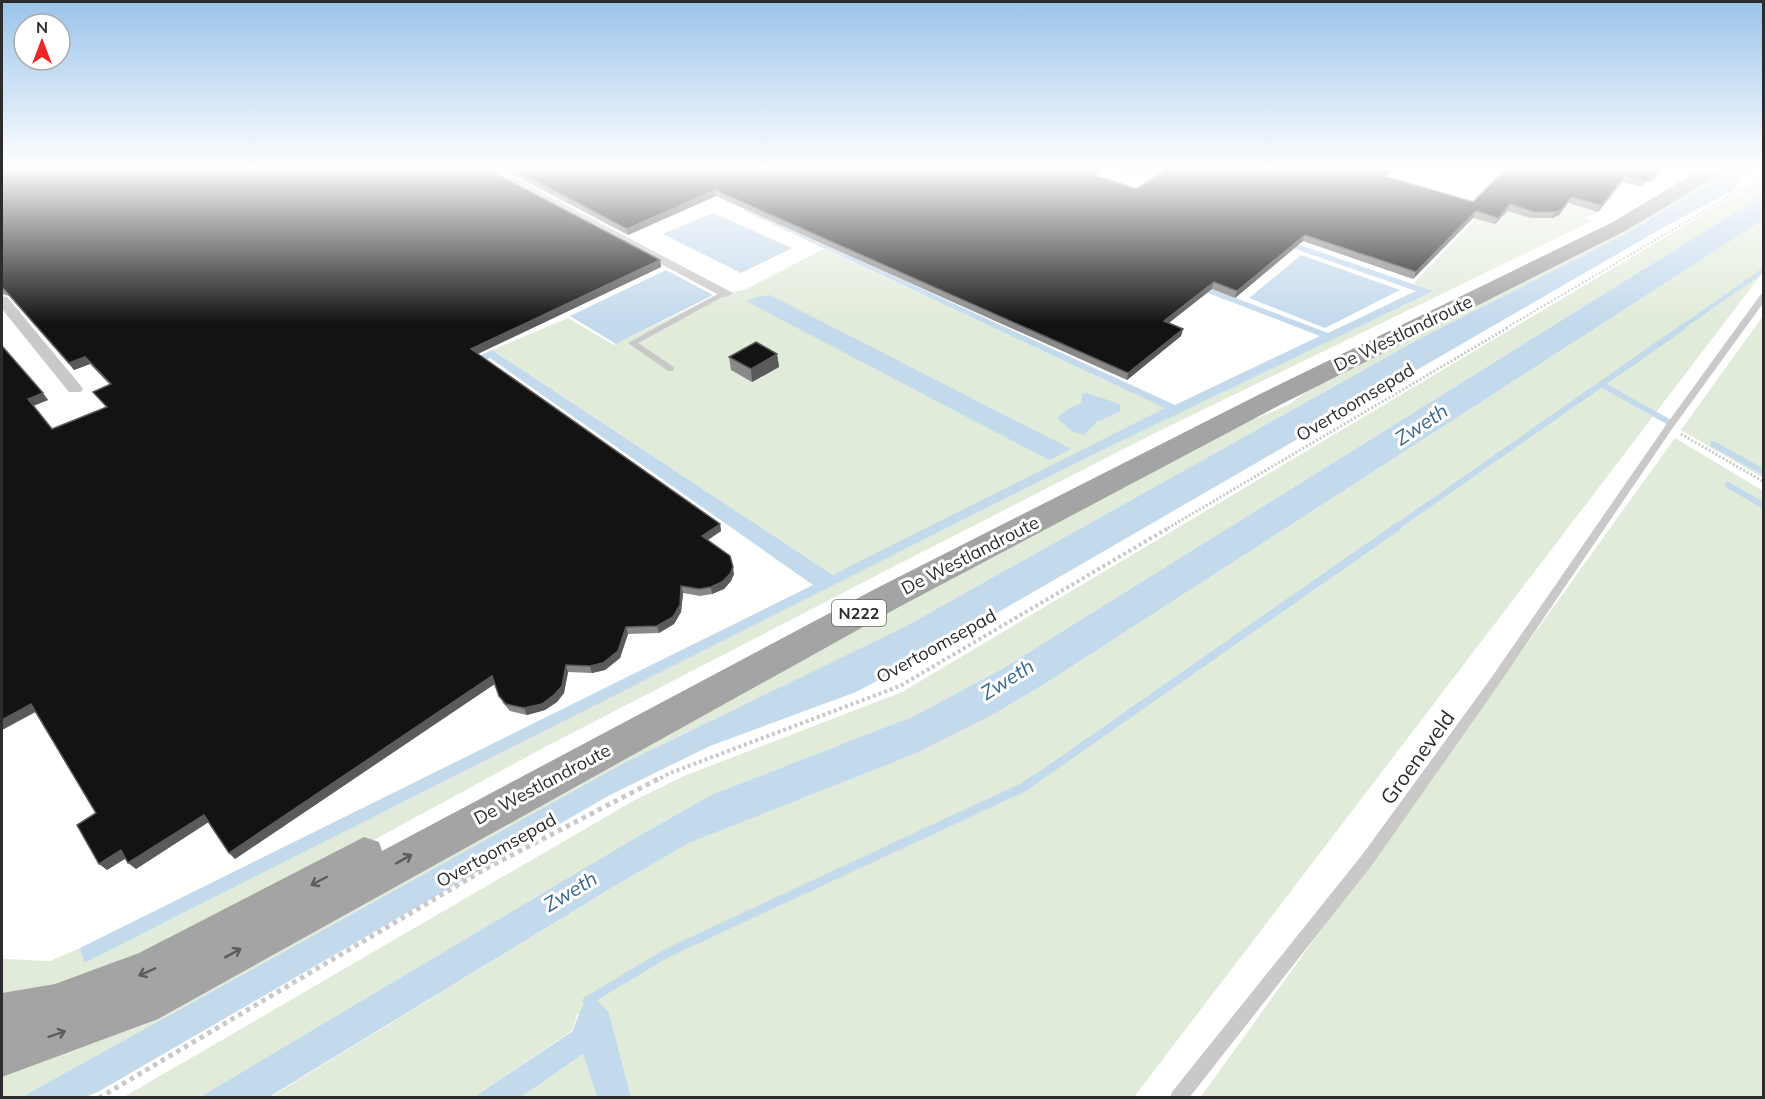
<svg xmlns="http://www.w3.org/2000/svg" width="1765" height="1099" viewBox="0 0 1765 1099" font-family="Mulish,sans-serif">
<style>
.green{fill:#e1ebd9;fill-rule:evenodd}
.water{fill:#c3d9ec}
.lines{fill:none;stroke-linecap:round;stroke-linejoin:round}
.stream-far3{stroke:#c3d9ec;stroke-width:4.5}
.stream-far2{stroke:#c3d9ec;stroke-width:6}
.stream-far1{stroke:#c3d9ec;stroke-width:8}
.stream{stroke:#c3d9ec;stroke-width:9}
.path-far3{stroke:#c9c9c9;stroke-width:2;stroke-dasharray:2 2;stroke-linecap:butt}
.path-far2{stroke:#c9c9c9;stroke-width:3;stroke-dasharray:2 2;stroke-linecap:butt}
.path-far1{stroke:#c9c9c9;stroke-width:4;stroke-dasharray:3 3;stroke-linecap:butt}
.path{stroke:#c9c9c9;stroke-width:5;stroke-dasharray:4.5 4.5;stroke-linecap:butt}
.service{fill:#c9c9c9;fill-rule:evenodd}
.minor{fill:#c9c9c9;fill-rule:evenodd}
.primary{fill:#a4a4a4;fill-rule:evenodd}
.wall{fill:#898989}
.shaded-wall{fill:#5a5a5a}
.building{fill:#131313;stroke:#5a5a5a;stroke-width:1.5}
.oneway{stroke:#5c5c5c}
.labels{text-anchor:middle;dominant-baseline:central;stroke-width:6;stroke-linejoin:round;paint-order:stroke}
.shield{fill:#fff;stroke:#6b6b6b;stroke-width:1.5}
.shield-label{font-size:16px;font-weight:bold;fill:#2c2c2c}
.street-label{font-size:18px;fill:#2c2c2c;stroke:#fff}
.water-label{font-size:20px;font-style:italic;fill:#376891;stroke:#fff}
.near-street-label{font-size:21px;fill:#2c2c2c;stroke:#fff}
</style>
<rect width="100%" height="100%" fill="#fff"/>
<g class="green">
<path d="M1724 169H1733L1625 234 1419 339 906 626 622 764 22 1097 2 1098V1068L7 1065 1193 445 1290 404 1320 382 1677 199Z"/>
<path d="M1763 179V195L1002 669 914 716 711 795 630 841 200 1097 122 1098 635 800 684 776 902 692Z"/>
<path d="M1506 187 1598 212 1585 218 1592 221 1151 435 885 571 545 747 165 953 27 999 2 996V954L4 959 50 961 80 948 84 963 1082 460 1432 291 1413 284Z"/>
<path d="M1763 220V272L1134 1097H631L609 1013 577 1014 573 1030 474 1097 269 1098 618 884 689 843 917 753 994 714 1046 683Z"/>
<path d="M824 249 1166 408 949 521 833 575 492 350 568 318 614 345 719 294 744 290ZM1088 393 1120 405V412L1097 422 1086 432 1072 431 1063 421 1068 409 1081 403 1083 394Z"/>
<path d="M1763 316V478L1681 430Z"/>
<path d="M1675 438 1763 491V1097L1200 1098Z"/>
<path d="M583 1054 597 1097H521Z"/>
</g>
<g class="water">
<path d="M1066 169H1080L1433 291 1082 460 84 963 80 948 813 585 490 358 371 416 386 400 492 350 833 575 1165 408 742 210 746 208 1175 405 1320 336 897 174 901 171 1328 333 1416 291Z"/>
<path d="M1118 169H1166L1150 179C1138 175 1124 177 1111 173Z"/>
<path d="M1733 169H1756L1738 180 1736 189 1664 227 902 668 856 692 710 746 608 796 98 1092 86 1097H22L622 764 906 626 1419 339 1625 234Z"/>
<path d="M1763 195V220L1046 683 994 714 917 753 689 843 618 884 269 1097H200L630 841 711 795 914 716 1002 669Z"/>
<path d="M713 213 792 248 741 273 663 234Z"/>
<path d="M1301 255 1400 290 1325 328 1249 298Z"/>
<path d="M666 270 713 295 616 344 570 316Z"/>
<path d="M770 295 1071 449 1049 460 746 301 756 297Z"/>
<path d="M1087 393 1120 404V412L1097 422 1084 435 1072 431 1057 418 1068 409 1081 403 1082 394Z"/>
<path d="M597 1000 609 1013 631 1097H597L583 1054 521 1097H474L573 1031C577 1019 579 1011 587 1001Z"/>
</g>
<g class="lines">
<path class="stream-far3" d="M1681 328 1764 270"/>
<g class="stream-far2">
<path d="M1601 384 1669 422"/>
<path d="M1713 444 1764 472"/>
<path d="M1728 485 1764 506"/>
<path d="M1395 528 1683 327"/>
</g>
<path class="stream-far1" d="M1033 781 1397 527"/>
<path class="stream" d="M587 1001 667 953 1024 787 1035 779"/>
<path class="path-far3" d="M1506 328 1764 176"/>
<g class="path-far2">
<path d="M1681 434 1764 482"/>
<path d="M1168 528 1509 327"/>
</g>
<path class="path-far1" d="M655 781 670 773 900 686 1170 527"/>
<path class="path" d="M99 1098 485 869 658 779"/>
<g class="service">
<path d="M723 291H726L730 293 638 343 674 367V371H668L628 343Z"/>
<path d="M1761 294H1764V302L1672 429 1497 687 1372 865 1189 1098H1170L1172 1092 1362 855 1489 681 1666 425Z"/>
</g>
<g class="minor">
<path d="M482 169H498L733 293 726 297 721 296Z"/>
<path d="M2 296 7 297 81 386 83 389 81 392H69L2 309Z"/>
</g>
<path class="primary" d="M1701 169H1724L1722 173 1627 230 1280 405 899 607 158 1019 2 1077V993L55 984 139 953 364 837 379 842 382 851 875 589 1262 393 1613 222Z"/>
</g>
<g class="wall">
<path d="M2 169 660 260 661 267 478 354 720 524 721 531 708 540 734 574 731 581 724 589 712 594 700 596 683 593 681 612 674 624 659 633 628 634 620 658 605 670 592 673 568 672 564 693 557 702 545 710 527 715 510 711 503 703 495 684 235 859 209 822 136 869 126 858 107 870 96 813 36 712 2 730V346L48 400 33 406 52 429 106 407 93 392 110 385 90 364 74 370 9 296 3 294 2 292Z"/>
<path d="M503 169H1105L1095 175 1136 189 1387 177 1473 202 1506 169H1661L1652 182 1647 181 1642 187 1622 182 1598 212 1568 203 1559 215 1552 218H1531L1507 211 1495 224 1473 218 1413 279 1303 241 1235 298 1212 289 1169 323 1183 329 1181 336 1127 380 716 196 628 235Z"/>
<path d="M777 354 779 367 752 382 731 370 729 357Z"/>
</g>
<g class="shaded-wall">
<path d="M1096 169H1105L1088 179 1089 173Z"/>
<path d="M1391 169H1396L1381 182 1384 176Z"/>
<path d="M1625 176 1622 182 1598 212 1601 205Z"/>
<path d="M715 190 716 196 628 235 627 229Z"/>
<path d="M1571 197 1568 203 1559 215 1552 218 1555 212Z"/>
<path d="M1510 204 1507 211 1495 224 1498 218Z"/>
<path d="M1476 211 1473 218 1413 279 1416 272Z"/>
<path d="M1305 235 1303 241 1235 298 1237 291Z"/>
<path d="M660 260 661 267 473 356 471 349Z"/>
<path d="M1214 282 1212 289 1162 328 1164 321Z"/>
<path d="M1183 329 1181 336 1127 380 1128 373Z"/>
<path d="M777 354 779 367 752 382 751 369Z"/>
<path d="M85 357 90 364 74 370 69 363Z"/>
<path d="M43 393 48 400 33 406 28 399Z"/>
<path d="M720 524 721 531 703 543 702 536Z"/>
<path d="M733 567 734 574 731 581 724 589 712 594 711 587Z"/>
<path d="M681 586 683 593 681 612 674 624 659 633 657 626Z"/>
<path d="M626 627 628 634 620 658 605 670 592 673 590 666Z"/>
<path d="M566 665 568 672 564 693 557 702 545 710 527 715 524 708Z"/>
<path d="M492 676 496 683 235 859 229 853Z"/>
<path d="M31 704 38 710 2 730V720Z"/>
<path d="M204 815 210 821 136 869 128 863Z"/>
<path d="M121 850 128 857 107 870 99 864Z"/>
</g>
<g class="building">
<path d="M2 169H487L660 260 471 349 720 524 702 536 730 556 733 567 730 574 722 582 711 587 699 589 681 586 680 605 673 617 657 626 626 627 618 651 603 663 590 666 566 665 562 686 554 695 542 704 524 708 506 704 499 696 492 676 229 853 204 815 128 863 121 850 99 864 77 825 96 813 31 704 2 720V346L43 393 28 399 52 429 107 407 93 392 111 384 85 357 69 363 4 289 2 288Z"/>
<path d="M513 169H1096L1089 173 1136 189 1168 169H1391L1384 176 1473 202 1506 169H1660L1655 176 1651 175 1646 181 1625 176 1601 205 1571 197 1562 209 1555 212H1534L1510 204 1498 218 1476 211 1416 272 1305 235 1237 291 1214 282 1164 321 1183 329 1128 373 715 190 627 229Z"/>
<path d="M756 342 777 354 751 369 729 357Z"/>
</g>
<defs><path id="oneway-shaft" d="M-6 0H5M1.5-3L5.5 0L1.5 3" fill="none" stroke-width="1.6" stroke-linecap="round" stroke-linejoin="round" transform="scale(1.5)"/></defs>
<g class="oneway">
<use href="#oneway-shaft" transform="translate(404 859) rotate(-29)"/>
<use href="#oneway-shaft" transform="translate(319 881) rotate(152)"/>
<use href="#oneway-shaft" transform="translate(233 953) rotate(-29)"/>
<use href="#oneway-shaft" transform="translate(147 972) rotate(156)"/>
<use href="#oneway-shaft" transform="translate(57 1034) rotate(-19)"/>
</g>
<linearGradient id="sky" x2="0" y2="1"><stop stop-color="#99c3ea"/><stop offset="0.52" stop-color="#fff"/><stop offset="1" stop-color="#fff" stop-opacity="0"/></linearGradient>
<rect width="1765" height="323" fill="url(#sky)"/>
<g class="labels">
<rect class="shield" x="832" y="600" width="54" height="26" rx="4.5"/>
<g class="shield-label">
<text x="859" y="613">N222</text>
</g>
<g class="street-label">
<text transform="translate(1403 333) rotate(-26)">De Westlandroute</text>
<text transform="translate(1355 402) rotate(-31)">Overtoomsepad</text>
<text transform="translate(970 555) rotate(-27)">De Westlandroute</text>
<text transform="translate(936 646) rotate(-29)">Overtoomsepad</text>
<text transform="translate(542 784) rotate(-28)">De Westlandroute</text>
<text transform="translate(496 850) rotate(-29)">Overtoomsepad</text>
</g>
<g class="water-label">
<text transform="translate(1421 424) rotate(-33)">Zweth</text>
<text transform="translate(1007 679) rotate(-32)">Zweth</text>
<text transform="translate(570 891) rotate(-31)">Zweth</text>
</g>
<g class="near-street-label">
<text transform="translate(1417 757) rotate(-54)">Groeneveld</text>
</g>
</g>
<rect width="1765" height="1099" fill="none" stroke="#2c2c2c" stroke-width="6"/>
<g transform="translate(42 42)"><circle r="28" fill="#ffffff" stroke="#ababab" stroke-width="1.5"/>
<path d="M0-4.5L10 22L0 15L-10 22Z" fill="#ed2525"/>
<text y="-9" font-size="16" font-weight="bold" text-anchor="middle" fill="#2c2c2c">N</text>
</g>
</svg>
